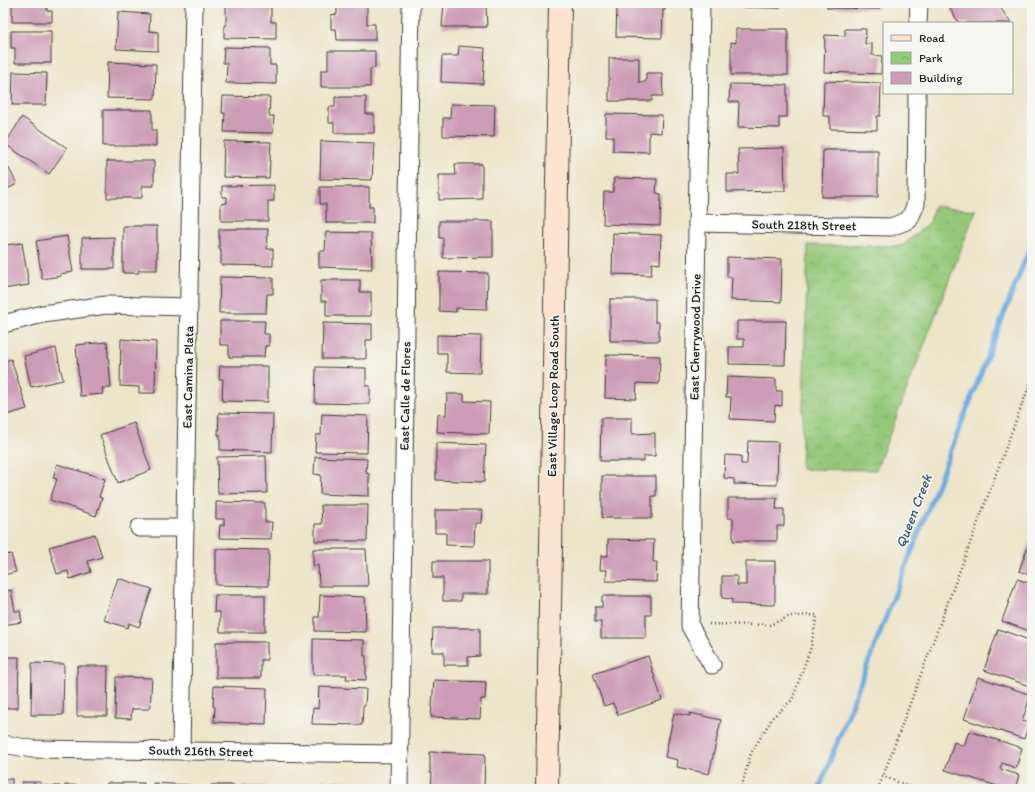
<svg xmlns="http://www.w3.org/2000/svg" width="1035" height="792" viewBox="0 0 1035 792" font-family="Itim,sans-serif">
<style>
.park{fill:url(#park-crowns);stroke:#58724b}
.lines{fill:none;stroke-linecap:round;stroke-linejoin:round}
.stream{stroke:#6cabde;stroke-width:5}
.building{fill:#cc9cb6}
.street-casing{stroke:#3b3a36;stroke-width:19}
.secondary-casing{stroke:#3b3a36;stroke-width:24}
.path{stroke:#3b3a36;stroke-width:2.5;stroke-dasharray:1 3;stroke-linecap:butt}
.street{stroke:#fff;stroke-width:17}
.secondary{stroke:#fde4d1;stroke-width:22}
.labels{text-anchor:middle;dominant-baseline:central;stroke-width:3.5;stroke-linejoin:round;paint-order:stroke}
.street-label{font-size:13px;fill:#1c1c1c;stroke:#f6f6f2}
.water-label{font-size:14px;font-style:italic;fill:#3c556a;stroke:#f6f6f2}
</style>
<defs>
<pattern id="park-crowns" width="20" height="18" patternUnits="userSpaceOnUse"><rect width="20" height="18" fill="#95c97a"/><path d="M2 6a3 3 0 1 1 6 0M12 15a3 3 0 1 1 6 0" fill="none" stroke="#80ac69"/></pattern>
</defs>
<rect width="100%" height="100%" fill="#f6f6f2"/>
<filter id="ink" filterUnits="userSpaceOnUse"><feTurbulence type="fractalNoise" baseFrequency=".025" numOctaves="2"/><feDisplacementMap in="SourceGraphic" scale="8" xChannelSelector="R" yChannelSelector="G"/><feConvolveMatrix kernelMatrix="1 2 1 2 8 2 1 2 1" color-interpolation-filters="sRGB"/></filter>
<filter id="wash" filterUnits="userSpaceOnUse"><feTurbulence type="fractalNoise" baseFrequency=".012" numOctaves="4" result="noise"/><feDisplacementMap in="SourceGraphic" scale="16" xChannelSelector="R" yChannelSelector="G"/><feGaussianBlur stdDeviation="0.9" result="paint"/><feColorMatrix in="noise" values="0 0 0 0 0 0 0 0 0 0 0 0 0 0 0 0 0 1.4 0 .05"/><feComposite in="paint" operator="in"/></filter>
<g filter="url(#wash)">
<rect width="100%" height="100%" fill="#ede5c9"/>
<path class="park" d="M934 206 976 210 876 470 801 469 808 245 902 246 930 222Z"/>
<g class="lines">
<path class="stream" d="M819 789 1032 242"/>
</g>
<g id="blocks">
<g class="building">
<path d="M12 3H47V11H52V22H12Z"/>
<path d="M226 3H271V22H276V39L224 38V26H226Z"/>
<path d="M444 3H492V6H486L487 27H442Z"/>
<path d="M617 3H665V10H663L662 38 616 37Z"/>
<path d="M732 3H780V8L732 7Z"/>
<path d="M827 3H880L879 9 827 8Z"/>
<path d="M959 3H997L1011 23H959L950 9Z"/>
<path d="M337 4H367V24H375V40H337L336 29H331V15L337 14Z"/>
<path d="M118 12 150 14 149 31 158 32V51L116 49Z"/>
<path d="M736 29H788V75H731V42L736 43Z"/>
<path d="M845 29H866L865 44H872V55L882 56 881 74 824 72 825 35 845 36Z"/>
<path d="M11 31H51V63H15V48H11Z"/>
<path d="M459 46 485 48 483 84 441 82 442 56H458Z"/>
<path d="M224 47 270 48V65H276V84L226 83 227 63H223Z"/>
<path d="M328 51H375V68L370 69V87H321V70H328Z"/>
<path d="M609 58H639V82H646V73H662L663 96H652V101H609Z"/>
<path d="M108 62 156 64 155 99 107 98Z"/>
<path d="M13 72 47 73 46 105H12Z"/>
<path d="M824 81 881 83 880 116H877V130L830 129V116H823Z"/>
<path d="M730 84 787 85V117H779V128L738 127 739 102H729Z"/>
<path d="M223 96 270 97 269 116H274L273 133 224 132 225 113H222Z"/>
<path d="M335 97H366V114H374V133H334V123H329V107H335Z"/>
<path d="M451 104 495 105 494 137 443 136V118H450Z"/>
<path d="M103 110H152V130H156V146H103Z"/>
<path d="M606 114 662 115 661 133 649 132V152L613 151V136H606Z"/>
<path d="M22 117 67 148 49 174 5 144Z"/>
<path d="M224 141 271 142 269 178 223 177Z"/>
<path d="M321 141 374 143 372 180 320 179Z"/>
<path d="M784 148 785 191 727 192V174H739L738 149Z"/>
<path d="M823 150H878V197H822Z"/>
<path d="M3 157 17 184 3 191Z"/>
<path d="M107 161H154V186H142V198H107Z"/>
<path d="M455 164H482V199L439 200V175H456Z"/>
<path d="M614 178 657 179 656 193 661 194 660 226 603 224 604 192H613Z"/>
<path d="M274 185V201H268V221H221V204L227 203V197H222V186Z"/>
<path d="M320 187H369V207H373V223H326V204H320Z"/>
<path d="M439 221H493V257L443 258V238H439Z"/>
<path d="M123 226H157V270H139V273H123Z"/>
<path d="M219 229H268L267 249H273V266L221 265V249H219Z"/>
<path d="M326 232 371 233 372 269 319 267V251H325Z"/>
<path d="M613 233 661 235 660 264 652 263 651 275 612 274Z"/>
<path d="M67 236 73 272 60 274 61 276 42 279 36 241Z"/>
<path d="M114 237V269H82V238Z"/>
<path d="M3 239 5 245 22 243 29 285 3 289Z"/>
<path d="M727 257 782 259 781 302 731 300 732 277H727Z"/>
<path d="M439 272 488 273 487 309 456 308V312L439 311Z"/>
<path d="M220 277 273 278V294H267L266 313H219Z"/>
<path d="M321 280H360V292H371V316H326V301H321Z"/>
<path d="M610 299H655V322H659V341H610Z"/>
<path d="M220 321H265L264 334H269V346H265L264 357H229V345H220Z"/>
<path d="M737 321H786L785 365 729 364V347H744V339H737Z"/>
<path d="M323 323 372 324V340H366V359H322Z"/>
<path d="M437 335 481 336 480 373 447 372V353H437Z"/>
<path d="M121 339 156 342 155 393H139V387L120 386Z"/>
<path d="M107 342 111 388H102L103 394 80 396 76 345Z"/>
<path d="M56 348 63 380 31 387 24 356Z"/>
<path d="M606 355 660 356 659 384 637 383 636 399 605 398Z"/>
<path d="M11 359 27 409 3 416V362Z"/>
<path d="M220 366H268V402L222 401 223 379H219Z"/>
<path d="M316 367 366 368V386H370V404L315 403Z"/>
<path d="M727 377 776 379V391H782V406L775 405 774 421 730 419 731 397H726Z"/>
<path d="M447 394H464V401L490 402 489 434 437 432 438 414 446 415Z"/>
<path d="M219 413 273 414 272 452 220 450V435H218Z"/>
<path d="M322 414 368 416 367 453 315 452 316 435H321Z"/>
<path d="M601 418H632V434L655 433V456H644V461H600Z"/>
<path d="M134 423 151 470 118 483 100 435Z"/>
<path d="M748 441 778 442 777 485 734 484V479L724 478 725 455 741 456V464H747Z"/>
<path d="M436 443 486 445 484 482 436 480Z"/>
<path d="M266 456 267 493 218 494 217 457Z"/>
<path d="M315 457 367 459 366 473 369 474V496L320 494 321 475 314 474Z"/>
<path d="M57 464 105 479 99 497 102 498 96 516 50 500 57 479 53 478Z"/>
<path d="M602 476H656V496H652V518H602Z"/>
<path d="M728 498H777L776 509H784V526H777V541H733V518H728Z"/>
<path d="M216 502 265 503V522H272L271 539 219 538 220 525H224V519H216Z"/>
<path d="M321 505H368L367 541H315V524H322Z"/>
<path d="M435 510H482L481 523H475L474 546 446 545V533H435Z"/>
<path d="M95 534 102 557 88 561 91 572 70 579 68 571 57 574 49 547Z"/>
<path d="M1032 535V576L1019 571Z"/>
<path d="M608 539 654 540 653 562H657L656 582 606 581 607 570H600L601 556H608Z"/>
<path d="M216 549 269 550 268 586 216 585Z"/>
<path d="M313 549H366L368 586H319L318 565 313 566Z"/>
<path d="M3 552 4 555 11 554 16 572 3 575Z"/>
<path d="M433 561H488V594H461V601H443V578H433Z"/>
<path d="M746 561H775V605L732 604V599L722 598V576H737V585H746Z"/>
<path d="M118 578 152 589 139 627 129 623 128 628 104 620Z"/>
<path d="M1017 579 1032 584V632L1002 621Z"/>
<path d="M11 590 15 611H20L22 622 3 625V592Z"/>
<path d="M215 595H265V632H220V612H214Z"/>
<path d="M320 595 365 597 366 632 315 631V617H319Z"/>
<path d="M602 596H651V615H646V638H601V622H595V607H602Z"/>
<path d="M433 628H480V656L468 657V665H444V652H432Z"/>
<path d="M998 629 1032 641V660L1031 659 1028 667 1032 668V687L984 670Z"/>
<path d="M313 639 364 640V656H366V680L346 679 347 675H313Z"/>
<path d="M216 642H267V660H261V678H216Z"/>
<path d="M648 656 662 700 618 715 613 703 604 706 593 674Z"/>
<path d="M3 657H19L18 708H3Z"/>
<path d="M32 663 64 664 63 715H31Z"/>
<path d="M77 666H108L107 716H77Z"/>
<path d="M116 677 152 678 150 709H132L131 719 115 718Z"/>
<path d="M978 677 1031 695 1022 721 1029 723 1024 739 964 719Z"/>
<path d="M434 680 486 682 485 699H481L480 719 431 717Z"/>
<path d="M214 686 267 688 266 724 214 722 215 707 213 706Z"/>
<path d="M319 687 366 689 365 706H363L362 725 312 724 313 708 318 709Z"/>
<path d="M674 713 690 716V713L721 720 709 774 677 767 678 760 665 757Z"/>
<path d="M969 731 1022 748 1016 768 1002 763 1000 769 1019 775 1015 789H1007L945 770 954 742 964 746Z"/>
<path d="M430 752 485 754 484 789H431L432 773H430Z"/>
<rect x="3" y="779" width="9" height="10"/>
<path d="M22 782H41V786H60V789H22Z"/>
<path d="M107 783H144V789H106Z"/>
<path d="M153 783 189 785V789H153Z"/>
<path d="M65 785 98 786V789H65Z"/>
<path d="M211 785H234V789H212Z"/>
<rect x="242" y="786" width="24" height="3"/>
<rect x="302" y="787" width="21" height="2"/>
<path d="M332 787 358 788V789H332Z"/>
</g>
</g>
</g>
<g filter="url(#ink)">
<use href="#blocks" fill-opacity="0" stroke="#3b3a36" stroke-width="1"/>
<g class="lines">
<defs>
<g id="street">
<path d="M701 3 690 626 712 665"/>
<path d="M918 23 919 3"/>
<path d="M697 223 891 227 909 220 916 204 917 93"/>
<path d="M3 324 43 314 106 305 189 307"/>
<path d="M139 528H185"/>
<path d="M3 744 32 749 400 754"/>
<path d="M181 751 194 3"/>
<path d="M399 789 411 3"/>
</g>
<path id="secondary" d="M547 789 560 3"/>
</defs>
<use href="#street" class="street-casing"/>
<use href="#secondary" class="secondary-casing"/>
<g class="path">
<path d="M709 624 770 625 790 616 817 615 811 647 792 700 773 717 751 753 741 789"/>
<path d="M882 776 916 789"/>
<path d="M878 789 1032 378"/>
</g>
<use href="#street" class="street"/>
<use href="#secondary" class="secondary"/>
</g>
</g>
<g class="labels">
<g class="street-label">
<text transform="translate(804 225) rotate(1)">South 218th Street</text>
<text transform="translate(695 337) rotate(-89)">East Cherrywood Drive</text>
<text transform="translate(188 377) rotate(-89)">East Camina Plata</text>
<text transform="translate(405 396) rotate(-89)">East Calle de Flores</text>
<text transform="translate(553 396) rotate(-89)">East Village Loop Road South</text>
<text transform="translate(201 751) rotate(1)">South 216th Street</text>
</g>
<g class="water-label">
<text transform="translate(914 511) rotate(-69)">Queen Creek</text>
</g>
</g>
<rect width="1035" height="792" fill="none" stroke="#f6f6f2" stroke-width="16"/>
<rect x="883" y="22" width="130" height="72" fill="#f6f6f2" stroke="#9f9f9c"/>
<rect x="891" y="35" width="20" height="6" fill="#fde4d1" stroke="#9f9f9c"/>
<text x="919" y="42" font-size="12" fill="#1c1c1c">Road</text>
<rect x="891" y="52" width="20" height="12" fill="url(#park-crowns)" stroke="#9f9f9c"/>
<text x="919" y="62" font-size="12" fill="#1c1c1c">Park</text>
<rect x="891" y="72" width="20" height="12" fill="#cc9cb6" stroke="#9f9f9c"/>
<text x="919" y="82" font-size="12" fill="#1c1c1c">Building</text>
</svg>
